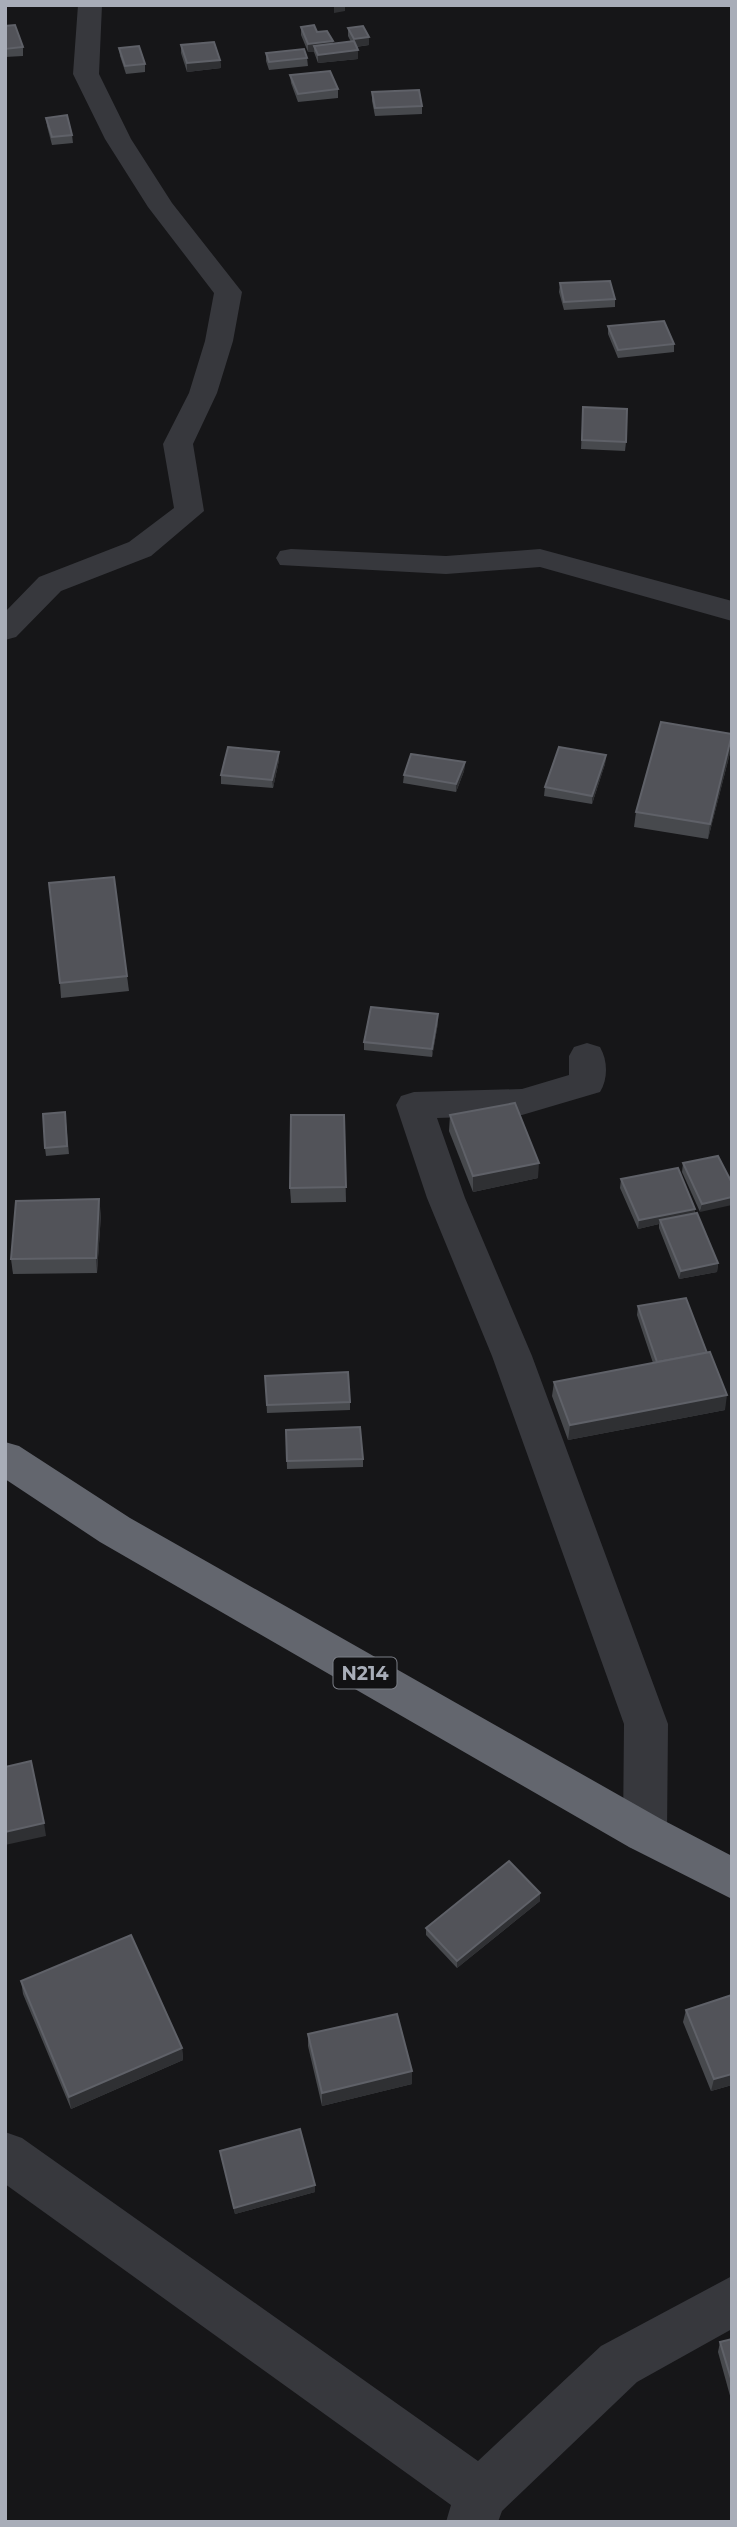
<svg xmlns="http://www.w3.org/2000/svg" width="737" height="2527" viewBox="0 0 737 2527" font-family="Montserrat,sans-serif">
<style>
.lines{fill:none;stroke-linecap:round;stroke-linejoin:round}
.minor{fill:#37383d;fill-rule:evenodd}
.highway{fill:#63666e;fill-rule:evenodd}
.wall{fill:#47494d}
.shaded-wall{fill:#2f3033}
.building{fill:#525359;stroke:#5f6168;stroke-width:2}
.labels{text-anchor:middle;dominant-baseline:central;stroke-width:7;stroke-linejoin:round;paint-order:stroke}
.shield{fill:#111113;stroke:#7b7e86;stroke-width:2}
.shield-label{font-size:19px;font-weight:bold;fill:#a8adb8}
</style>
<rect width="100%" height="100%" fill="#161618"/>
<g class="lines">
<g class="minor">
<path d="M78 5H102L99 74 131 139 172 203 242 292 233 341 217 393 193 444 204 511 151 556 61 591 16 637 5 640V612L39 577 129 542 174 508 163 444 189 393 205 341 214 293 148 207 105 139 73 74Z"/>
<path d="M291 549 446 556 540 549 732 601V621L540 567 446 574 280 565 276 558 280 551Z"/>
<path d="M587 1043 600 1047C608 1061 608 1079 600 1092L522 1115 437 1118 465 1198 532 1356 668 1724 667 1833 661 1847 645 1853 629 1847 623 1833 624 1724 492 1356 427 1198 396 1105 401 1096 414 1092 522 1089 569 1075V1056L574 1047Z"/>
<path d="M5 2132 22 2138 478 2461 601 2346 732 2276V2329L637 2382 502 2511 498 2522H446L451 2505 5 2184Z"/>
</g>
<path class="highway" d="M5 1442 19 1446 130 1518 661 1819 732 1856V1899L629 1847 100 1542 5 1479Z"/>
</g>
<g class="wall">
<path d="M5 26 23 47V56L5 57Z"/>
<path d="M301 27 317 32 333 41V44L351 42 348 36V28L369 45 356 47 358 59 318 63 314 52H308L301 35Z"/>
<path d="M181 45 220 60 221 68 187 72 181 53Z"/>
<path d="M119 48 145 64V72L126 74 120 56Z"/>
<path d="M266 53 307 58 308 66 269 70 266 61Z"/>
<path d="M290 75 338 89V98L298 102 291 83Z"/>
<path d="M372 92 422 106V114L375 116 372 101Z"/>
<path d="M46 118 72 135 73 143 52 145 47 126Z"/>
<path d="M560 283 615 299V307L564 310 559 292Z"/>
<path d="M608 326 674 344V352L618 358 608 334Z"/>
<path d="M583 407 626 442 625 451 581 449Z"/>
<path d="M731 749 708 839 634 827 636 812Z"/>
<path d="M279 752V760L273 788 221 784V775Z"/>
<path d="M606 755 605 764 592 804 544 796 545 787Z"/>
<path d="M465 762 464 771 456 792 403 783 404 775Z"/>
<path d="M127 976 129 991 61 998 60 983Z"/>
<path d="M438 1014V1023L432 1057 364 1050V1042Z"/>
<path d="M65 1112 69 1154 46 1156 45 1148Z"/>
<path d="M344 1115 346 1202 291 1203 290 1188Z"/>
<path d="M450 1115 538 1178 473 1192 449 1131Z"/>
<path d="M718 1156 700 1212 682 1172 683 1163Z"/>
<path d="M621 1179 695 1209V1213L718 1263 717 1272 679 1279 659 1228V1224L638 1229 620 1188Z"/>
<path d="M101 1214 97 1273 13 1274 11 1259Z"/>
<path d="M638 1306 725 1410 568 1440 552 1396 554 1382 653 1363 637 1315Z"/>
<path d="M265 1376 350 1402V1410L267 1413Z"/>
<path d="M286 1430 363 1459V1467L287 1469Z"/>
<path d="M540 1893V1901L457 1968 426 1935V1928Z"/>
<path d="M21 1981 182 2048 183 2060 71 2109 23 1994Z"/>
<path d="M732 1995V2085L711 2091 683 2022 686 2010Z"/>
<path d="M308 2034 412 2071V2084L322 2106 308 2046Z"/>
<path d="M220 2151 315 2192 235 2214Z"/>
<path d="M732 2339V2403L718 2352 720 2342Z"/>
</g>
<g class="shaded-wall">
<path d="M334 5H345V11L334 13Z"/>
<path d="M369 37V45L354 47V39Z"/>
<path d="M333 41V49L314 46V52H308V44Z"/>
<path d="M358 50V59L318 63V55Z"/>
<path d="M220 60 221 68 187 72V63Z"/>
<path d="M732 737 731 749 708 839 710 824Z"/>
<path d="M279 752V760L273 788 272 780Z"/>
<path d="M606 755 605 764 592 804V796Z"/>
<path d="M465 762 464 771 456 792V784Z"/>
<path d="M438 1014V1023L432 1057V1049Z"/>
<path d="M539 1163 538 1178 473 1192V1176Z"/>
<path d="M732 1197V1205L700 1212 702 1204Z"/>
<path d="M99 1199 101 1214 97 1273 96 1258Z"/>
<path d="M695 1209 694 1217 660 1220 659 1224 638 1229 639 1220Z"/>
<path d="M718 1263 717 1272 679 1279 681 1271Z"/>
<path d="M727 1395 725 1410 568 1440 570 1425Z"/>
<path d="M44 1823 46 1836 5 1845V1832Z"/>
<path d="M540 1893V1901L457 1968V1961Z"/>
<path d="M182 2048 183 2060 71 2109 69 2097Z"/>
<path d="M412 2071V2084L322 2106V2093Z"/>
<path d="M732 2074V2085L711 2091 714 2079Z"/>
<path d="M315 2185V2192L235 2214 234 2208Z"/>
</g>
<g class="building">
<path d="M15 25 23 47 5 49V26Z"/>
<path d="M314 25 317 32 327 31 333 41 308 44 301 27Z"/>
<path d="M363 26 369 37 354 39 348 28Z"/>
<path d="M354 41 358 50 318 55 314 46Z"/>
<path d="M214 42 220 60 187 63 181 45Z"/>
<path d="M139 46 145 64 125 66 119 48Z"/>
<path d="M304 49 307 58 269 62 266 53Z"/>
<path d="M330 71 338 89 298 94 290 75Z"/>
<path d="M419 90 422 106 375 108 372 92Z"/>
<path d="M67 115 72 135 52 137 46 118Z"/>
<path d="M610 281 615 299 564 302 560 283Z"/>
<path d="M664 321 674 344 618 350 608 326Z"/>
<path d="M583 407 627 409 626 442 582 440Z"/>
<path d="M661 722 732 734 710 824 636 812Z"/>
<path d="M228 747 279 752 272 780 221 775Z"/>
<path d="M559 747 606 755 592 796 545 787Z"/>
<path d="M411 754 465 762 456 784 404 775Z"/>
<path d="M114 877 127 976 60 983 49 883Z"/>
<path d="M371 1007 438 1014 432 1049 364 1042Z"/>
<path d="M515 1103 539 1163 473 1176 450 1115Z"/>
<path d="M65 1112 67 1146 45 1148 43 1114Z"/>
<path d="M291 1115H344L346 1187 290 1188Z"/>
<path d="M718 1156 732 1183V1197L702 1204 683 1163Z"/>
<path d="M678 1168 695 1209 639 1220 621 1179Z"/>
<path d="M99 1199 96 1258 11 1259 16 1201Z"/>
<path d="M697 1213 718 1263 681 1271 660 1220Z"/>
<path d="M686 1298 707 1353 657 1362 638 1306Z"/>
<path d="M710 1352 727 1395 570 1425 554 1382Z"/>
<path d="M348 1372 350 1402 267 1405 265 1376Z"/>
<path d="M360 1427 363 1459 287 1461 286 1430Z"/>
<path d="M31 1761 44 1823 5 1832V1767Z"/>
<path d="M509 1861 540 1893 457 1961 426 1928Z"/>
<path d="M131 1935 182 2048 69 2097 21 1981Z"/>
<path d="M732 1995V2074L714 2079 686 2010Z"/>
<path d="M397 2014 412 2071 322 2093 308 2034Z"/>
<path d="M300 2129 315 2185 234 2208 220 2151Z"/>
<path d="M732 2339V2382L720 2342Z"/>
</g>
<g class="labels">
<rect class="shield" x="333.5" y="1657.5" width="63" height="31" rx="5"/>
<g class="shield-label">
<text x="365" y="1673">N214</text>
</g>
</g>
<rect width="737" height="2527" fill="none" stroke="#a8adb8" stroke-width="14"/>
</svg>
